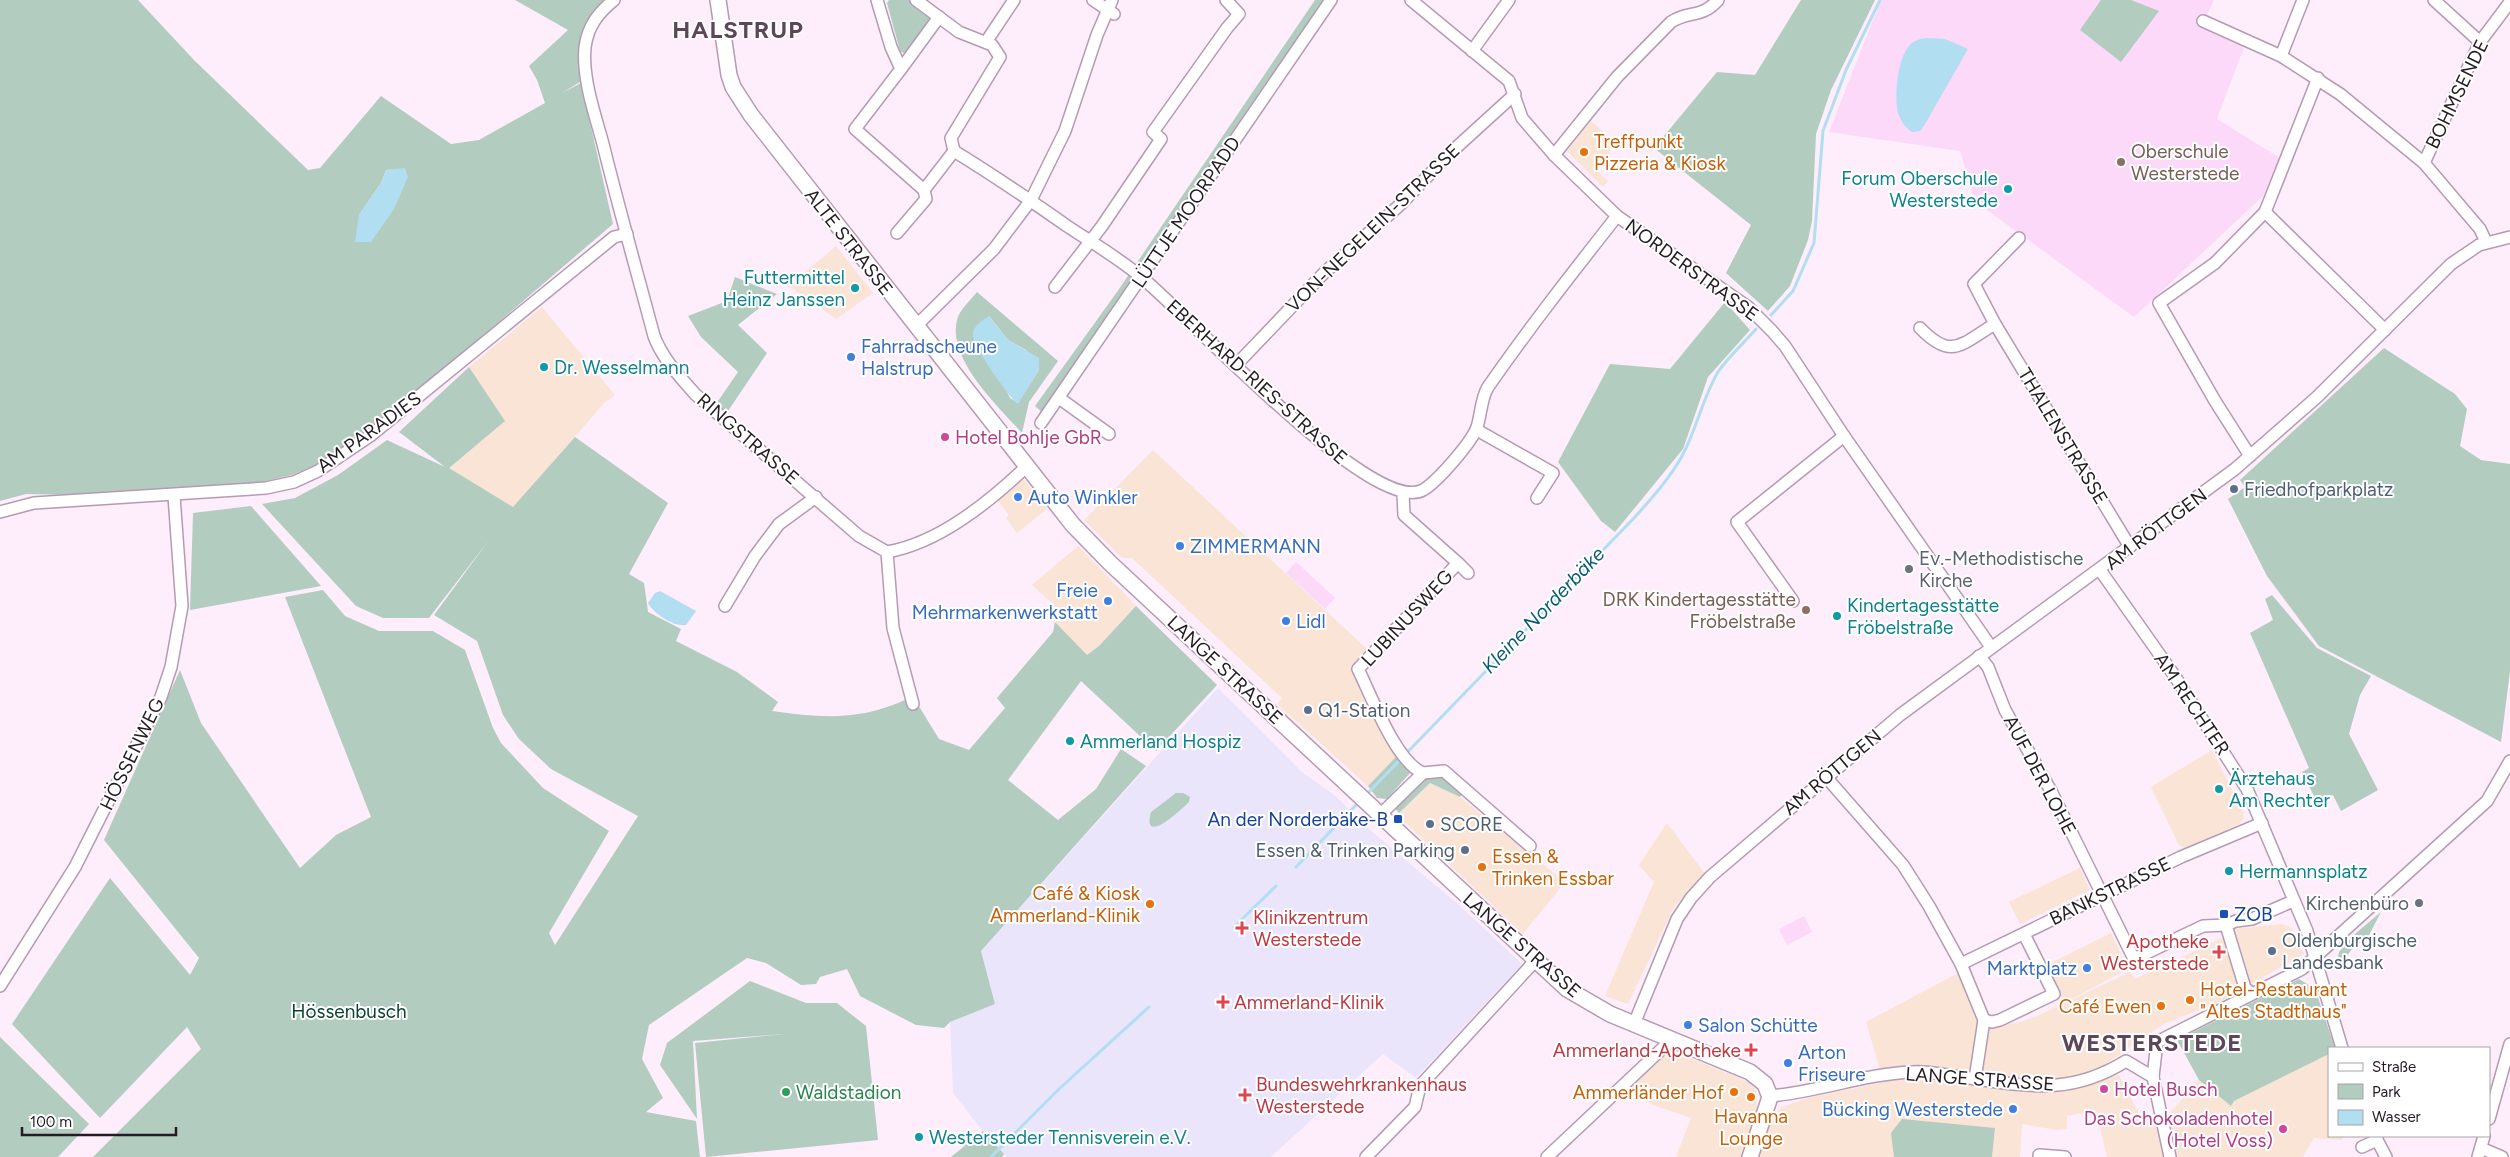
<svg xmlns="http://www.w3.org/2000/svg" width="2510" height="1157" viewBox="0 0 2510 1157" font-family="Figtree,sans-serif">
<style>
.commercial{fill:#f9e4d6}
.built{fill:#fcd9f8}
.medical{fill:#ebe5fb}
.green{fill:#b2ccbf;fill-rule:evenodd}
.water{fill:#b2def1}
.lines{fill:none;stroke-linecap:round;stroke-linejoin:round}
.stream{stroke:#b2def1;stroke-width:3}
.street-casing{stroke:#b59bb2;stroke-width:14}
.secondary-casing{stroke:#b59bb2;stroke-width:18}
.street{stroke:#fff;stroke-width:11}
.secondary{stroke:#fff;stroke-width:15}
.food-dot{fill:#e8710a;stroke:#fff;stroke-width:2}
.education-dot{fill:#8d6e63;stroke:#fff;stroke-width:2}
.culture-dot{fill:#0f9aa8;stroke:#fff;stroke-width:2}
.shop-dot{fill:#3f7fe0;stroke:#fff;stroke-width:2}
.hotel-dot{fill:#d1479c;stroke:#fff;stroke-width:2}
.service-dot{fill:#5c6f8a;stroke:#fff;stroke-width:2}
.worship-dot{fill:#6b7280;stroke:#fff;stroke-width:2}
.transit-dot{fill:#1a4fb4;stroke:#fff;stroke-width:2}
.health-dot{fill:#e0444e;stroke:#fff;stroke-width:2}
.leisure-dot{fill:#2e9e5b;stroke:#fff;stroke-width:2}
.labels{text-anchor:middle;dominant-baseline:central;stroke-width:4;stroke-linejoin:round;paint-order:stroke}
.street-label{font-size:19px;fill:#251b24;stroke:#fff}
.food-label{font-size:19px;fill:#c56008;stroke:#fff;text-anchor:start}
.education-label{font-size:19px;fill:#785e54;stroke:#fff;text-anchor:start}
.culture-label{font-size:19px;fill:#0d838f;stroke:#fff;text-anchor:start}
.shop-label{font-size:19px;fill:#366cbe;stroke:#fff;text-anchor:start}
.hotel-label{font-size:19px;fill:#b23c85;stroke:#fff;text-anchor:start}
.service-label{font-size:19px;fill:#4e5e75;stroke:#fff;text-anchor:start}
.worship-label{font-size:19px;fill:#5b616d;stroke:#fff;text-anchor:start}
.transit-label{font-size:19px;fill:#164399;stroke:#fff;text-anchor:end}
.health-label{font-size:19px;fill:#be3a42;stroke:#fff;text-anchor:start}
.park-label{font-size:19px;fill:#0b432f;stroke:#fff}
.leisure-label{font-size:19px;fill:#27864d;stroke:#fff;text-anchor:start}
.water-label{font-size:20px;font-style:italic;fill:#065d76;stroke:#fff}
.district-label{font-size:24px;font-weight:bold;letter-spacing:1px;fill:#5d465a;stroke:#fff}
</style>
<rect width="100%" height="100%" fill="#feedfb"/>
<g class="commercial">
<path d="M1591 121 1609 137 1610 155 1596 170 1608 181 1603 187 1567 151Z"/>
<path d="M836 246 873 293 836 319 789 286Z"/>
<path d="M542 307 615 395 604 403 513 508 448 468 505 421 469 367Z"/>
<path d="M1153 450 1368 650 1352 669 1372 714 1396 757 1368 786 1277 704 1282 698 1132 558H1122L1084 520Z"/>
<path d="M1022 477 1047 509 1017 533 1006 518 1009 515 996 498Z"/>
<path d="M1078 546 1136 606 1099 646 1086 656 1055 622 1062 612 1032 585Z"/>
<path d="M2212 750 2242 810 2244 818 2239 824 2185 848 2179 845 2151 787Z"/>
<path d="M1430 783 1460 797 1565 882 1523 934 1397 815Z"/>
<path d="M1667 823 1705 874 1674 907 1628 1004 1605 996 1654 882 1639 865Z"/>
<path d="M2080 868 2090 890 2020 924 2009 902Z"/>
<path d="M2282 924 2291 927 2304 954 2251 984 2235 929Z"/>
<path d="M2111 933 2128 969 2064 1003 2045 966Z"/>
<path d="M2226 936 2243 992 2164 1024 2095 1071 2051 1082 1881 1073 1866 1022 1958 973 1979 1021 1992 1027 2020 1022 2037 1016 2130 972 2135 979Z"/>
<path d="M1668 1049 1749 1082 1756 1090 1757 1112 1743 1157H1676L1691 1118 1653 1105 1629 1089Z"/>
<path d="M2329 1054V1136H2344L2342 1140 2314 1138 2303 1157H2107L2096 1110 2067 1116V1129L2056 1130 2022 1124 2020 1157H1992L1995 1128 1896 1157H1754L1759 1142 1780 1108 1807 1098 1914 1076 2038 1093 2075 1087 2119 1075 2143 1121 2168 1115 2199 1080 2231 1106 2234 1101Z"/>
</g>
<g class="built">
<path d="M1881 0H2214L2201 28 2244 47 2217 119 2280 158 2263 196 2134 317 1976 202 1960 151 1829 132Z"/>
<path d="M1296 562 1335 598 1325 609 1286 573Z"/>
<path d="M1804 916 1812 932 1787 945 1779 929Z"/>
</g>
<path class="medical" d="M1218 688 1302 772 1337 797 1363 824 1459 905 1522 964 1416 1078 1383 1054 1271 1157H1007L989 1139 953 1093 950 1022 995 1004 981 951Z"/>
<g class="green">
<path d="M0 0H138L195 61 308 170 320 168 381 96 451 144 479 140 545 103 537 80 529 66 568 30 515 0H606C582 22 577 50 580 82L562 93 581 83 613 224 389 416 314 466 292 475 263 482 172 491 71 495 26 494 0 501ZM405 169 359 215 381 183 386 170Z"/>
<path d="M889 0H909L933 16 907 55 900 51 887 3Z"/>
<path d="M1315 0H1325L1044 414 1035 406 1117 292Z"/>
<path d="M1801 0H1875L1831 90 1816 134 1812 221 1808 240 1790 286 1768 311 1726 273 1751 225 1654 148 1717 72 1755 75Z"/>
<path d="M2101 0H2131L2159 11 2121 62 2080 30Z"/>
<path d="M735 277 777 294 738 325 767 353 726 414 716 404 738 372 701 337 688 316 727 301Z"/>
<path d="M977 292 1058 361 1029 402 1022 433C998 406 947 359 957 320 959 310 971 300 977 292ZM989 316 1008 340 1026 350 1039 370 1018 403 1010 398 1004 385 974 344Z"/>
<path d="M1725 302 1750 330 1708 377 1683 449 1615 532 1601 521 1558 462 1610 364 1670 369Z"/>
<path d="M2384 348 2455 394 2467 409 2460 446 2481 460 2510 464V671L2501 742 2319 646 2267 576 2228 499 2245 487 2240 480Z"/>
<path d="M469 367 505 421 449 468 513 507 575 437 668 503 629 574 644 583 648 612 681 629 676 641 737 672 778 702 772 711C822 718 860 721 907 699L920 708 939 739 969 750 1005 708 997 698 1053 632 1055 622 1087 655 1099 646 1136 606 1217 685 1156 751 1081 681 1008 780 1058 820 1096 789 1121 749 1146 766 981 951 995 1004 950 1022 944 1028 916 1025 860 996 847 969 820 977 816 984 801 985 766 963 747 958 649 1025 642 1059 663 1098 646 1112 696 1121 700 1157H93L201 1049 187 1027 100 1118 12 1024 110 878 190 975 199 958 104 840 180 670 201 723 300 868 336 835 371 817 285 597 323 590 345 616 379 631H433L465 650 493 728 501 743 543 788 609 831 549 933 555 945 638 816 551 769 519 739 503 715 477 641 434 615 489 540 429 618H383L356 606 262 504 295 498 338 475 387 440 445 467 399 432Z"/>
<path d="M251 506 321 586 190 610 193 513Z"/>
<path d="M2272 595 2317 648 2371 676 2360 695 2349 734 2378 790 2341 811 2333 795 2317 802 2302 772 2309 768 2250 633 2273 620 2265 599Z"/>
<path d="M1396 757 1410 773 1387 799 1377 798 1368 786Z"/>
<path d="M1443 776 1462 794 1460 797 1430 783 1399 813 1393 806 1425 777Z"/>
<path d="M1176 793H1183L1190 797 1189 802C1183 808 1141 848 1151 812Z"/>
<path d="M2381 912 2367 939 2352 949 2336 970 2339 952 2356 933Z"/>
<path d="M2299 979 2315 989 2335 1048H2329V1054L2234 1101 2231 1106 2199 1080 2177 1040Z"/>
<path d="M750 981 806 1003H837L866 1026 878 1140 706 1157 695 1043 785 1034 693 1041 697 1119 660 1065 667 1043Z"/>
<path d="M0 1037 89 1124 58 1157H0Z"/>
<path d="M1902 1119 1995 1128 1992 1157H1894L1891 1133Z"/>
<path d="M983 1131 1004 1154 1002 1157H951Z"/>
</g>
<g class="water">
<path d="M1945 39 1968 49 1925 124 1920 131 1912 132C1904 127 1898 117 1897 107 1895 90 1898 45 1918 40 1925 37 1937 39 1945 39Z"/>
<path d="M405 168 408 177 394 209 371 242H355L359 215 381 183 386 170Z"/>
<path d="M989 316 1008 340 1039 358V370L1018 404C1010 398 973 347 973 336 972 327 981 321 989 316Z"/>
<path d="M660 591 696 611 686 625C674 627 654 614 648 603L655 593Z"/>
</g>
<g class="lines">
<g class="stream">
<path d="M1771 315 1793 291 1814 243 1823 131 1846 70 1880 0"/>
<path d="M1365 796 1635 517C1652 498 1670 478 1682 456 1697 429 1702 399 1718 372 1728 357 1744 343 1756 329"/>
<path d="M1296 867 1359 802"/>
<path d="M1234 927 1276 886"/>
<path d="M991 1157 1059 1089 1149 1007"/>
</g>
<defs>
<g id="street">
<path d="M614 0C598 13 588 26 585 47 582 79 595 114 603 144 619 209 637 272 654 336 662 358 680 377 695 394L859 536 887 552C939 543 989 502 1026 467"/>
<path d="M877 0 891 47 901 69 855 129 924 190 954 151C993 175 1030 200 1067 226 1091 242 1117 257 1140 276 1184 311 1373 517 1423 490 1437 482 1472 442 1477 427 1481 415 1481 398 1488 387 1529 328 1573 272 1617 216"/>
<path d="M916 0 959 32 992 45 1000 57 951 138 954 151"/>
<path d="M1093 0 1114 14"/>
<path d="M1411 0 1509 81 1522 118 1554 155 1617 216 1748 307 1772 331 1785 346 1844 436 1991 647"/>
<path d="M2434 0 2480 42"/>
<path d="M2203 21 2281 56 2340 94 2424 163 2480 229 2486 242"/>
<path d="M986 42 1014 0"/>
<path d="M1472 51 1509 0"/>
<path d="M2281 56 2303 0"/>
<path d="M901 69 939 17"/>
<path d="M1554 155 1617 77 1671 22C1689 10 1701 19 1718 0"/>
<path d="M2424 163 2480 42 2510 2"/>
<path d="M2265 212 2385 330"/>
<path d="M897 233 926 199 924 190"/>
<path d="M2019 238 1974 284 1995 324 2130 547"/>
<path d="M1055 287 1102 226 1161 139 1153 132 1227 28 1239 14 1226 0"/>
<path d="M916 326 994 249 1031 200 1065 131 1097 35 1112 0"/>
<path d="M1920 328C1952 361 1961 344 1995 324"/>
<path d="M1236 365 1324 273 1402 203 1448 155 1515 94"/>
<path d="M1059 398 1109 434"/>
<path d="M1041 423 1331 0"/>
<path d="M1477 430 1553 473 1537 498"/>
<path d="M2250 456 2215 401 2159 303 2215 263 2265 212 2318 78"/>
<path d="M1403 493 1404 515 1458 563 1358 669C1371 695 1396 762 1423 773"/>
<path d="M0 512 34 503 266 488 294 482 318 471 370 436 614 237 627 234"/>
<path d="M887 552 893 628 913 704"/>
<path d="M1458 563 1468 573"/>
<path d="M2100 570 2174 675 2247 789 2307 931 2342 1048"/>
<path d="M1793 601 1737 522 1844 436"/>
<path d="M725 606 755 556 779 524 816 497"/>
<path d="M1979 656 1988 667 2005 710 2051 791 2134 959 2203 926 2226 925 2236 921 2252 919 2293 901"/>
<path d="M1826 777 1903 865 1929 906 1961 964 1984 1020 1975 1079"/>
<path d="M1379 816 1423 773 1444 771 1530 846"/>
<path d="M2226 925 2245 988 2251 993"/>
<path d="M1961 964 2181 857 2262 823"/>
<path d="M0 986 75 867 161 697 171 667 182 606 174 496"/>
<path d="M1984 1020 1992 1022 2000 1020 2054 994 2024 934"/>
<path d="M1634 1024 1677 919 1691 898 1710 877 1900 715 2235 469 2317 397 2451 264 2479 245 2510 237"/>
<path d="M1770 1096C1818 1092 1864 1074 1912 1072 1926 1071 1940 1074 1954 1076 2020 1084 2065 1099 2126 1061L2153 1077"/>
<path d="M2489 1119 2510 1044"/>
<path d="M2375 1136 2386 1157"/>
<path d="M2362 1147 2377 1140"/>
<path d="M2481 1148 2502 1157"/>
<path d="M2039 1155 2065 1157"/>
<path d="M1366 1157 1415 1107 1420 1086 1535 961"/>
<path d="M1547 1157 1666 1045 1669 1038"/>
<path d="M2170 1157 2153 1077 2157 1042 2302 969 2487 801 2510 761"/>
<path d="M2478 1157 2484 1136"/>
</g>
<path id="secondary" d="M718 0 729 75 733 87 751 115 1073 525 1110 563 1567 989 1610 1014 1750 1072 1765 1084 1770 1097 1750 1157"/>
</defs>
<use href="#street" class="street-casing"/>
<use href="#secondary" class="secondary-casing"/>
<use href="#street" class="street"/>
<use href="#secondary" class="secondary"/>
</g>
<g class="food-dot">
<circle cx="1584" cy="152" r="5"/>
<circle cx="1482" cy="867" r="5"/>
<circle cx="1150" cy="904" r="5"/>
<circle cx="2190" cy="1000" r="5"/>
<circle cx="2161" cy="1006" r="5"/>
<circle cx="1734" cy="1092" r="5"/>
<circle cx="1751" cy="1097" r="5"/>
</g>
<g class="education-dot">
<circle cx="2121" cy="162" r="5"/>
<circle cx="1806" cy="610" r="5"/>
</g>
<g class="culture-dot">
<circle cx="2008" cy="189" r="5"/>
<circle cx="855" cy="288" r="5"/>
<circle cx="544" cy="367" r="5"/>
<circle cx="1837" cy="616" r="5"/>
<circle cx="1070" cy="741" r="5"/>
<circle cx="2219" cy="789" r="5"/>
<circle cx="2229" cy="871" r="5"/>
<circle cx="919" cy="1137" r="5"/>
</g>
<g class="shop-dot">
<circle cx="851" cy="357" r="5"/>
<circle cx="1018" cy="497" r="5"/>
<circle cx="1180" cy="546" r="5"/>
<circle cx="1108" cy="601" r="5"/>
<circle cx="1286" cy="621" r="5"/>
<circle cx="2087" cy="968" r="5"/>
<circle cx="1688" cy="1025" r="5"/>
<circle cx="1788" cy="1063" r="5"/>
<circle cx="2013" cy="1109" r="5"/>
</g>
<g class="hotel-dot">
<circle cx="945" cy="437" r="5"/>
<circle cx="2104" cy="1089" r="5"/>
<circle cx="2283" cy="1129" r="5"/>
</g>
<g class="service-dot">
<circle cx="2234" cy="489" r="5"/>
<circle cx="1308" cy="710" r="5"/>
<circle cx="1430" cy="824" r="5"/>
<circle cx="1465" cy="850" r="5"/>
<circle cx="2272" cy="951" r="5"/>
</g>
<g class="worship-dot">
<circle cx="1909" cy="569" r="5"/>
<circle cx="2419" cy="903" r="5"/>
</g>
<g class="transit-dot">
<rect x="1393" y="814" width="10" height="10" rx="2.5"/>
<rect x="2219" y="909" width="10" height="10" rx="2.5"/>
</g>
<g class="health-dot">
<path d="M1239.5 920.5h5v5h5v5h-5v5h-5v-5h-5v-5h5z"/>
<path d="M2216.5 944.5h5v5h5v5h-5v5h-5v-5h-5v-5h5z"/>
<path d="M1220.5 994.5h5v5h5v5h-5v5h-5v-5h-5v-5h5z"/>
<path d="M1748.5 1042.5h5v5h5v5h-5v5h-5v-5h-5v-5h5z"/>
<path d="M1242.5 1087.5h5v5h5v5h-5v5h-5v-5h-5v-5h5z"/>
</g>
<circle class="leisure-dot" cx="786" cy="1092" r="5"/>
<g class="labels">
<g class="street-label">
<text transform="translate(2457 94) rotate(-64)">BOHMSENDE</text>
<text transform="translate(1186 212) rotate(-56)">LÜTTJE MOORPADD</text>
<text transform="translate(1373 228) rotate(-44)">VON-NEGELEIN-STRASSE</text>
<text transform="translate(849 242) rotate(52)">ALTE STRASSE</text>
<text transform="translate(1692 270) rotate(36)">NORDERSTRASSE</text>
<text transform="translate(1257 382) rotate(42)">EBERHARD-RIES-STRASSE</text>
<text transform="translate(369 432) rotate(-36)">AM PARADIES</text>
<text transform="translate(2063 436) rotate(59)">THALENSTRASSE</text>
<text transform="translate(748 439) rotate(41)">RINGSTRASSE</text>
<text transform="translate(2156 529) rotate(-37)">AM RÖTTGEN</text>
<text transform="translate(1407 618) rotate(-47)">LUBINUSWEG</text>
<text transform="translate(1225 670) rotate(43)">LANGE STRASSE</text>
<text transform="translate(2192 704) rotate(56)">AM RECHTER</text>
<text transform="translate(132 754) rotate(-64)">HÖSSENWEG</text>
<text transform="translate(1832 772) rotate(-40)">AM RÖTTGEN</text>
<text transform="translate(2040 775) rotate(62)">AUF DER LOHE</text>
<text transform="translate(2110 891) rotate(-26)">BANKSTRASSE</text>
<text transform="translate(1522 945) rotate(41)">LANGE STRASSE</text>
<text transform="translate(1980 1079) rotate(4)">LANGE STRASSE</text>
</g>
<g class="food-label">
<text x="1594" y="141">Treffpunkt<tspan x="1594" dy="22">Pizzeria &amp; Kiosk</tspan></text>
<text x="1492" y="856">Essen &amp;<tspan x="1492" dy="22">Trinken Essbar</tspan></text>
<text x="1140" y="893" text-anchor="end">Café &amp; Kiosk<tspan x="1140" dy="22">Ammerland-Klinik</tspan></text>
<text x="2200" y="989">Hotel-Restaurant<tspan x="2200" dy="22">"Altes Stadthaus"</tspan></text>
<text x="2151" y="1006" text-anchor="end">Café Ewen</text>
<text x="1724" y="1092" text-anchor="end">Ammerländer Hof</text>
<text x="1751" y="1116" text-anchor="middle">Havanna<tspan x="1751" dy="22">Lounge</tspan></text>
</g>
<g class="education-label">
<text x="2131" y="151">Oberschule<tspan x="2131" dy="22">Westerstede</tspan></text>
<text x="1796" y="599" text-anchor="end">DRK Kindertagesstätte<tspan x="1796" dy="22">Fröbelstraße</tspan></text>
</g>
<g class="culture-label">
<text x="1998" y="178" text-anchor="end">Forum Oberschule<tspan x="1998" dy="22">Westerstede</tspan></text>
<text x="845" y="277" text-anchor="end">Futtermittel<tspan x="845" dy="22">Heinz Janssen</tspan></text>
<text x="554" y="367">Dr. Wesselmann</text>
<text x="1847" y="605">Kindertagesstätte<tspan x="1847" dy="22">Fröbelstraße</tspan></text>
<text x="1080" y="741">Ammerland Hospiz</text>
<text x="2229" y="778">Ärztehaus<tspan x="2229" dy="22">Am Rechter</tspan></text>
<text x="2239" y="871">Hermannsplatz</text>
<text x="929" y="1137">Westersteder Tennisverein e.V.</text>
</g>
<g class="shop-label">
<text x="861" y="346">Fahrradscheune<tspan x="861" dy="22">Halstrup</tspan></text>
<text x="1028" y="497">Auto Winkler</text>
<text x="1190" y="546">ZIMMERMANN</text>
<text x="1098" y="590" text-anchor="end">Freie<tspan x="1098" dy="22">Mehrmarkenwerkstatt</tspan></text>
<text x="1296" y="621">Lidl</text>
<text x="2077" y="968" text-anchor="end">Marktplatz</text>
<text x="1698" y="1025">Salon Schütte</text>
<text x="1798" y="1052">Arton<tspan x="1798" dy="22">Friseure</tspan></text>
<text x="2003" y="1109" text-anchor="end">Bücking Westerstede</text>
</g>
<g class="hotel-label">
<text x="955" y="437">Hotel Bohlje GbR</text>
<text x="2114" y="1089">Hotel Busch</text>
<text x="2273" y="1118" text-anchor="end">Das Schokoladenhotel<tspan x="2273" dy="22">(Hotel Voss)</tspan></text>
</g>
<g class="service-label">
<text x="2244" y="489">Friedhofparkplatz</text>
<text x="1318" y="710">Q1-Station</text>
<text x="1440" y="824">SCORE</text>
<text x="1455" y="850" text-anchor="end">Essen &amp; Trinken Parking</text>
<text x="2282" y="940">Oldenburgische<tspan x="2282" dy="22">Landesbank</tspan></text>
</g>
<g class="worship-label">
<text x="1919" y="558">Ev.-Methodistische<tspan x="1919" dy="22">Kirche</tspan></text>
<text x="2409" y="903" text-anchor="end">Kirchenbüro</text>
</g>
<g class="transit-label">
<text x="1388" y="819">An der Norderbäke-B</text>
<text x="2234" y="914" text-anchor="start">ZOB</text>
</g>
<g class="health-label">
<text x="1253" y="917">Klinikzentrum<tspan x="1253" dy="22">Westerstede</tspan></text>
<text x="2209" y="941" text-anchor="end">Apotheke<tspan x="2209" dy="22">Westerstede</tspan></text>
<text x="1234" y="1002">Ammerland-Klinik</text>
<text x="1741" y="1050" text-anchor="end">Ammerland-Apotheke</text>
<text x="1256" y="1084">Bundeswehrkrankenhaus<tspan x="1256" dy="22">Westerstede</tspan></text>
</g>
<g class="park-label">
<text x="349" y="1011">Hössenbusch</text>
</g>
<g class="leisure-label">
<text x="796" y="1092">Waldstadion</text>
</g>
<g class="water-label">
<text transform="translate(1543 610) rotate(-46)">Kleine Norderbäke</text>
</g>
<g class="district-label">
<text x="738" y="29">HALSTRUP</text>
<text x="2152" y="1042">WESTERSTEDE</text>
</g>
</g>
<rect x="2328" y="1047" width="162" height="90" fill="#ffffff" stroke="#a8a4a7"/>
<rect x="2338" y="1063" width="25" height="8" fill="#ffffff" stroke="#a8a4a7"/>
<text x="2372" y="1072" font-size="15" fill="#251b24">Straße</text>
<rect x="2338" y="1084" width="25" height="15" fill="#b2ccbf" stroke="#a8a4a7"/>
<text x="2372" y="1097" font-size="15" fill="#251b24">Park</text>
<rect x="2338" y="1110" width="25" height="15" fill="#b2def1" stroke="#a8a4a7"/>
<text x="2372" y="1122" font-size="15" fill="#251b24">Wasser</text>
<path d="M22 1127v8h154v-8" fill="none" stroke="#251b24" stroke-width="2.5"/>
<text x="30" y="1127" font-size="15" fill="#251b24" stroke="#ffffff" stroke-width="4" paint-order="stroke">100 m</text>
</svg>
